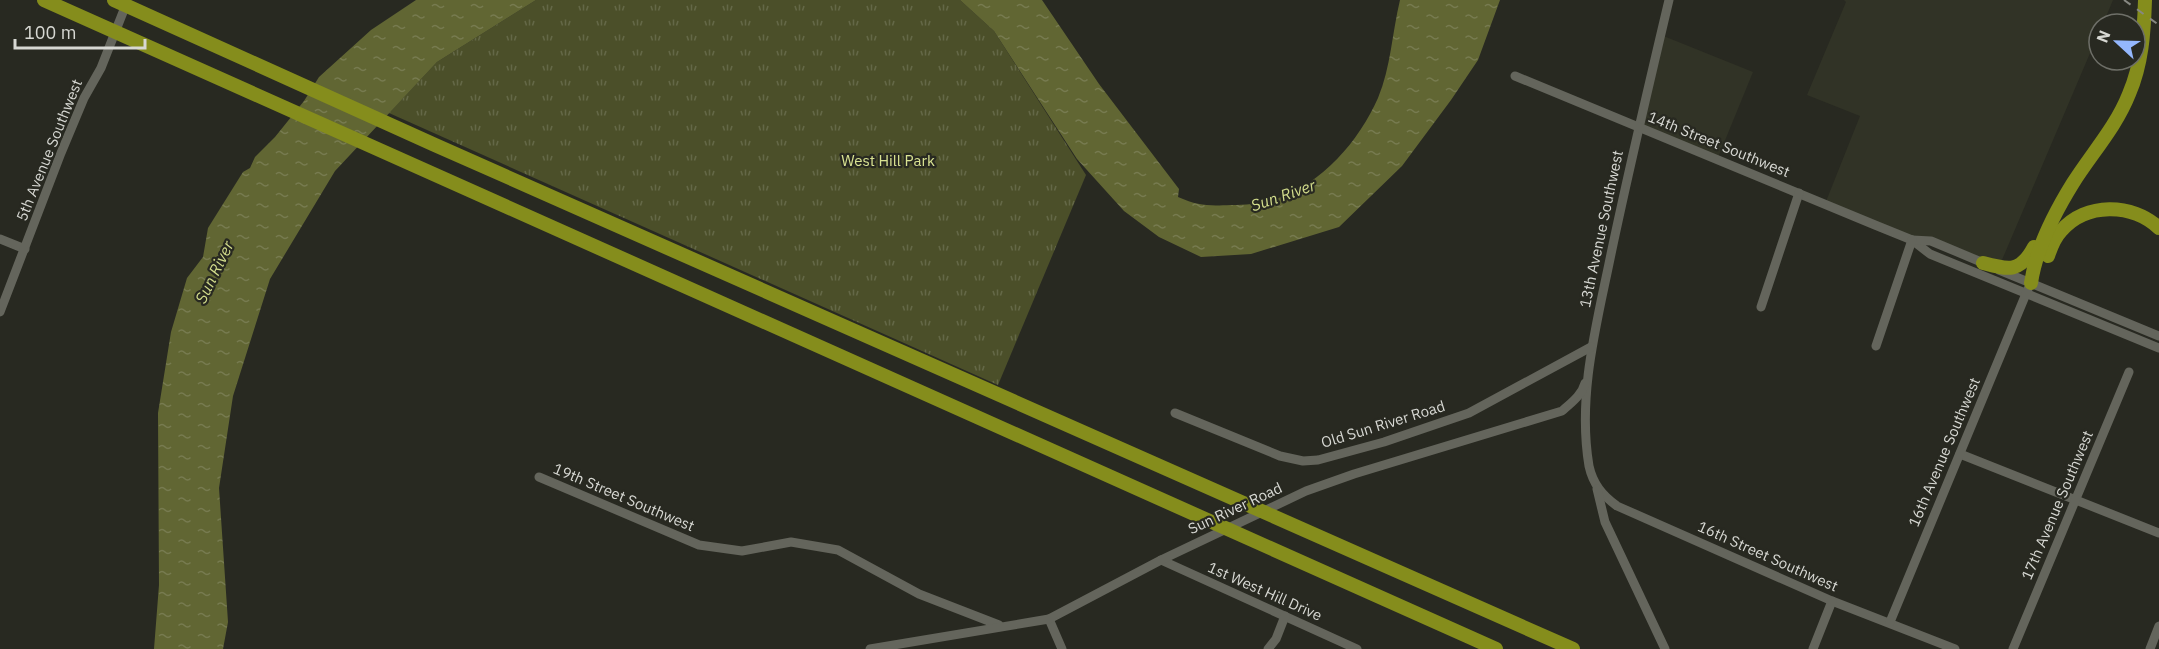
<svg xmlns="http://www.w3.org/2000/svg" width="2159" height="649" viewBox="0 0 2159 649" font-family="'IBM Plex Sans',sans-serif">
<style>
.built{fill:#313326}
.park{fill:url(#park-tufts)}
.water{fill:url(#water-ripples)}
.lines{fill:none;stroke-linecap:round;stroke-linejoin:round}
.minor{stroke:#64655c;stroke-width:9}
.highway{stroke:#858d1c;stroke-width:14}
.rail{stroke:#878882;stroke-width:2;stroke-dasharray:8 8;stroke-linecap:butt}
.labels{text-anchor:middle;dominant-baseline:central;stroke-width:4.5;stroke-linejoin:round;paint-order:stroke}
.street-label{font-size:15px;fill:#d7d8d3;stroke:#282921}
.park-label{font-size:15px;fill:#d9e392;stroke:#282921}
.water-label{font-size:16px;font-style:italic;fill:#d2dc8b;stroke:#282921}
</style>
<defs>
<pattern id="park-tufts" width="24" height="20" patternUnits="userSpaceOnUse" patternTransform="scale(1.5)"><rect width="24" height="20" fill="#4b4f29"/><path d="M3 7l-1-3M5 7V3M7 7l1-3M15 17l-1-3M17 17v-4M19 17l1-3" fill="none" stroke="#646847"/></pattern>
<pattern id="water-ripples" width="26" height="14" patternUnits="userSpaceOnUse" patternTransform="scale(1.5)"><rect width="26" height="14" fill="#616633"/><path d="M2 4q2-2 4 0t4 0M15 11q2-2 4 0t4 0" fill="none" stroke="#777b50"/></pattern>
</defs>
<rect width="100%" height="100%" fill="#282921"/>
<g class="built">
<path d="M1844 0H2113L2103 24H2099V32L1999 267 1931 241 1912 240 1825 204 1860 116 1807 95 1846 2Z"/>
<path d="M1661 35 1753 72 1717 160 1638 127Z"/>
</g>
<path class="park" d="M536 0H960L994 31 1086 175 998 385 389 113 437 62Z"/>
<g class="water">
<path d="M416 0H536L437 62 335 171 270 279 233 396 219 488 228 622 223 649H154L159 585 158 413 171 332 187 278 203 257 208 228 243 172 250 168 255 157 275 137 304 101 319 77 371 30Z"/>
<path d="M960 0H1042L1099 84 1179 189 1178 197C1199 206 1208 206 1231 205 1246 205 1262 204 1276 199 1322 184 1359 141 1378 98 1391 67 1392 33 1400 0H1500L1478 60 1451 100 1402 166 1339 227 1251 254 1201 257 1159 237 1124 211 1077 159 994 31Z"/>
</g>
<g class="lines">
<g class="minor">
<path d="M1669 0C1649 84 1629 169 1611 254 1597 323 1577 395 1589 466 1593 484 1602 495 1617 506L1832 601 1955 649"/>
<path d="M1515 76 1875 225 1912 240 1930 254 2159 348"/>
<path d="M0 239 25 249"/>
<path d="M1912 240 1931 241 1986 264"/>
<path d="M1999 270 2159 336"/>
<path d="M1761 307 1799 193"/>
<path d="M0 312 61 153 84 98 101 68 127 2"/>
<path d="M1876 346 1912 240"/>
<path d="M1175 413 1280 456 1303 461 1318 460 1384 442 1469 413 1591 347"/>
<path d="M1960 454 2159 533"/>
<path d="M539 477 699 545 742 551 791 542 838 550 919 594 999 625"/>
<path d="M1597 489 1605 522 1665 649"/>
<path d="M1161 560 1357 649"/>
<path d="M1049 619 1062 649"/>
<path d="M1890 622 2028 289"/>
<path d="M870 649 1049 619 1161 560 1306 491 1354 474 1562 411C1571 403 1582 395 1585 383"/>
<path d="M1268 649 1276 639 1285 616"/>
<path d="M1813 649 1832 601"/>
<path d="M2013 649 2129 372"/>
<path d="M2150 649 2159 626"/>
</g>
<g class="highway">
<path d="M44 0 1496 649"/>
<path d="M114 0 435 145 1573 649"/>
<path d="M2048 256C2051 247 2054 238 2061 231 2086 202 2132 203 2159 228"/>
<path d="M1983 263C2009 270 2020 273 2034 247"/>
<path d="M2031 283C2036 248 2055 212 2073 183 2092 153 2116 127 2129 94 2142 64 2144 32 2145 0"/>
</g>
<path class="rail" d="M2124 0 2159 25"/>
</g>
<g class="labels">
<g class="street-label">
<text transform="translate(1719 144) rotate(22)">14th Street Southwest</text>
<text transform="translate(49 150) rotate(-68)">5th Avenue Southwest</text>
<text transform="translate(1601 229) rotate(-78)">13th Avenue Southwest</text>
<text transform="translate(1383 424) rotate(-17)">Old Sun River Road</text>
<text transform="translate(1944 452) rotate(-67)">16th Avenue Southwest</text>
<text transform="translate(624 497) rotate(23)">19th Street Southwest</text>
<text transform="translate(2057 505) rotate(-67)">17th Avenue Southwest</text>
<text transform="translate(1235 508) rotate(-25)">Sun River Road</text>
<text transform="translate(1768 556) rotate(24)">16th Street Southwest</text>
<text transform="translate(1265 591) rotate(24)">1st West Hill Drive</text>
</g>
<g class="park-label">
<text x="888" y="160">West Hill Park</text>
</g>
<g class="water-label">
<text transform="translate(1283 195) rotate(-19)">Sun River</text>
<text transform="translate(214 272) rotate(-64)">Sun River</text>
</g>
</g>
<g transform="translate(2117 42) rotate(292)"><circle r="28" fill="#282921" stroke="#6e6f68" stroke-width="1.5"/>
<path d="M0-4.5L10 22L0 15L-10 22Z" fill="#94b7fd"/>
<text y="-9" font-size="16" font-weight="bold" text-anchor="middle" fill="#d7d8d3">N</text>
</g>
<path d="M15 39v9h130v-9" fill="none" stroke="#d7d8d3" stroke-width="3"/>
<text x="24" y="39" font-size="18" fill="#d7d8d3" stroke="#282921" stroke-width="4.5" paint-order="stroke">100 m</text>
</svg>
